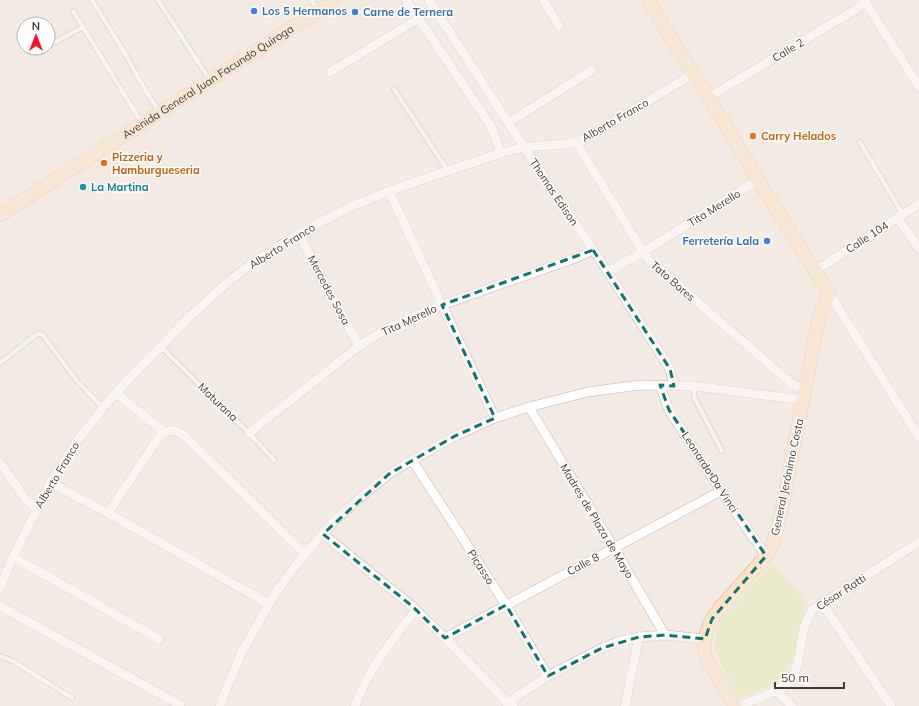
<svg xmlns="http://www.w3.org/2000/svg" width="919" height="706" viewBox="0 0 919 706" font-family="Mulish,sans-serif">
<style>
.green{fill:#deebab}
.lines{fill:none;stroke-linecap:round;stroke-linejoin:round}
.lane-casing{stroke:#c3b4aa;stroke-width:6}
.street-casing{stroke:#c3b4aa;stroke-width:10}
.secondary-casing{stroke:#dab594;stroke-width:14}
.lane{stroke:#fff;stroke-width:4.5}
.street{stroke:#fff;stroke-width:9}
.secondary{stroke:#ffe2c3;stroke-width:13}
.marked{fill:none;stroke:#0f766e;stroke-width:3;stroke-dasharray:8 5;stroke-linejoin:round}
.shop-dot{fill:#3f7fe0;stroke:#fff;stroke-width:1.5}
.food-dot{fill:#e8710a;stroke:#fff;stroke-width:1.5}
.culture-dot{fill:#0f9aa8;stroke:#fff;stroke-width:1.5}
.labels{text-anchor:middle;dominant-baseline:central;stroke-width:3;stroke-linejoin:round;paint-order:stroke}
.shop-label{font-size:11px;font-weight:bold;fill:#366cbe;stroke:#fff;text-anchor:start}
.street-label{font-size:11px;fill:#463b34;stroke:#fff}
.food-label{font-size:11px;font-weight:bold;fill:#c56008;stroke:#fff;text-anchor:start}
.culture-label{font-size:11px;font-weight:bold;fill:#0d838f;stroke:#fff;text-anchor:start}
</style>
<rect width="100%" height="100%" fill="#f4ebe5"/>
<path class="green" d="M772 563 806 602 793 660 782 677 769 687 740 698 720 662 715 649V639L719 622Z"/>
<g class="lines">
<defs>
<g id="lane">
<path d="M92 0 126 55 136 74 159 112"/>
<path d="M158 0 209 79"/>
<path d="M311 0 318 9"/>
<path d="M73 11 142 123"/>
<path d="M48 46 83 27"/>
<path d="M394 89 448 171"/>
<path d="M860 142 903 215"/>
<path d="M160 346 246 430 274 460"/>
<path d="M0 363 37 334H42L77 381 103 408"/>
<path d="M694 386V397L722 451"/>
<path d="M0 656 13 661 72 698"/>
</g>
<g id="street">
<path d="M406 0 491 126 495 136 501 153"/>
<path d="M429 0 524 147 608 272 670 369 674 386"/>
<path d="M543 0 559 26"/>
<path d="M864 0 919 87"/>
<path d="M330 72 418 19"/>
<path d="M709 97 858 8 866 0"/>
<path d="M508 123 592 70"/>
<path d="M576 142 643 252 648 259 792 384 797 386 805 387"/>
<path d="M389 191 495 418"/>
<path d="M898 218 919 249"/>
<path d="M299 235 359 346"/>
<path d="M815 271 919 204"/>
<path d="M608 272 643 252 758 180"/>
<path d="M829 293 919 437"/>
<path d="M660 385 669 410 721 491 766 556"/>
<path d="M116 393 165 433"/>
<path d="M529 407 614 548 665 635"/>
<path d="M249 433 359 346 390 327 442 305 578 257 593 250"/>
<path d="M412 460 506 605 548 676"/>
<path d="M0 462 26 500 37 508"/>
<path d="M50 483 108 513 269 604"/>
<path d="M108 513 161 434C173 429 175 429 185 436L305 554"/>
<path d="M323 534 412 606 445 638 509 704 513 706"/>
<path d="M13 557 159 639"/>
<path d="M0 588 13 557 50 483 78 440 103 408 122 386 188 318 228 282 250 265 284 243 321 222 350 207 389 191 501 153 524 147 566 144 583 140 693 74"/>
<path d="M822 603 891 706"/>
<path d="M0 606 180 705"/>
<path d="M445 638 721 491"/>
<path d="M776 690 792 706"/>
<path d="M220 706 223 697 241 654 269 604 281 585 305 554 334 521 368 491 389 474 412 460 455 436 495 418 529 407 588 392 639 385 694 386 802 400"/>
<path d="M355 706C369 668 391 641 416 610"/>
<path d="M507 706 517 696 548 676 602 648 618 642 639 637 665 635 705 639"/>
<path d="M625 706 639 637"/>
<path d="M740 706C753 700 777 692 788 683 800 672 799 648 803 633 804 624 808 618 812 610L919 542"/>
</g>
<g id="secondary">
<path d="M648 0 693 74 709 97 758 180 829 293 819 318 780 518 772 547 766 556 718 610C708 624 700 642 707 660 709 666 714 671 717 676 723 686 729 696 735 706"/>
<path id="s1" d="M0 215 335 0"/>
</g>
</defs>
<use href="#lane" class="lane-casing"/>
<use href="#street" class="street-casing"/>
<use href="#secondary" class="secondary-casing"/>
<use href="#lane" class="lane"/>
<use href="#street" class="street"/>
<use href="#secondary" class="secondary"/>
</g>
<path d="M0 0H919V706H0ZM593 250 670 369 674 386 660 385 669 410 766 556 712 619 705 639 665 635 639 637 602 648 548 676 506 605 445 638 412 606 323 534 389 474 455 436 495 418 442 305Z" fill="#f4ebe5" fill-opacity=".55" fill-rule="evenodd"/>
<path class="marked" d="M593 250 670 369 674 386 660 385 669 410 766 556 712 619 705 639 665 635 639 637 602 648 548 676 506 605 445 638 412 606 323 534 389 474 455 436 495 418 442 305Z"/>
<g class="shop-dot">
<circle cx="254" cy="11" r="4"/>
<circle cx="355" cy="12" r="4"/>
<circle cx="767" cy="241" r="4"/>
</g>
<g class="food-dot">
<circle cx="753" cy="136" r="4"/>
<circle cx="104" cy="163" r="4"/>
</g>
<circle class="culture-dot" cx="83" cy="187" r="4"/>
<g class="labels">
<g class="shop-label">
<text x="262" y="11">Los 5 Hermanos</text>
<text x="363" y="12">Carne de Ternera</text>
<text x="759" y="241" text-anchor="end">Ferretería Lala</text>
</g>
<g class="street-label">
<text transform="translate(788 50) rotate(-31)">Calle 2</text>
<text stroke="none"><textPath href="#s1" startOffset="247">Avenida General Juan Facundo Quiroga</textPath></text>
<text transform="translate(615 120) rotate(-30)">Alberto Franco</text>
<text transform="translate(554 192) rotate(56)">Thomas Edison</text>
<text transform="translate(714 208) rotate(-32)">Tita Merello</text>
<text transform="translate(867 237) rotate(-33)">Calle 104</text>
<text transform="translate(282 246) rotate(-32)">Alberto Franco</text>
<text transform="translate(673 281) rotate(41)">Tato Bores</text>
<text transform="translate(329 290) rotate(62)">Mercedes Sosa</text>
<text transform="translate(409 320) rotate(-25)">Tita Merello</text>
<text transform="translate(218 402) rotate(44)">Maturana</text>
<text transform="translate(710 472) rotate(57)">Leonardo Da Vinci</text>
<text transform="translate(57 475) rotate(-59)">Alberto Franco</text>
<text transform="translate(787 477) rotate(-78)">General Jerónimo Costa</text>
<text transform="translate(597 521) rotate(59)">Madres de Plaza de Mayo</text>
<text transform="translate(583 564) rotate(-28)">Calle 8</text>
<text transform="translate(481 567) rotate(57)">Picasso</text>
<text transform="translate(841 592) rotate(-33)">César Ratti</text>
</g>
<g class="food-label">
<text x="761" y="136">Carry Helados</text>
<text x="112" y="157">Pizzeria y<tspan x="112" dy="13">Hamburgueseria</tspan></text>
</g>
<g class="culture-label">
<text x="91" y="187">La Martina</text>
</g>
</g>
<g transform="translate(36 36)"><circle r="19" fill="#ffffff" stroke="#b5b1ae"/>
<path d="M0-3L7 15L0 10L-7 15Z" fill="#ff1028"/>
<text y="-6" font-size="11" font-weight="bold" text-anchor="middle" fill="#463b34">N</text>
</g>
<path d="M775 682v6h69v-6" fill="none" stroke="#463b34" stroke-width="2"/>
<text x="781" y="682" font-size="12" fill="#463b34" stroke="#ffffff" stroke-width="3" paint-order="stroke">50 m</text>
</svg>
